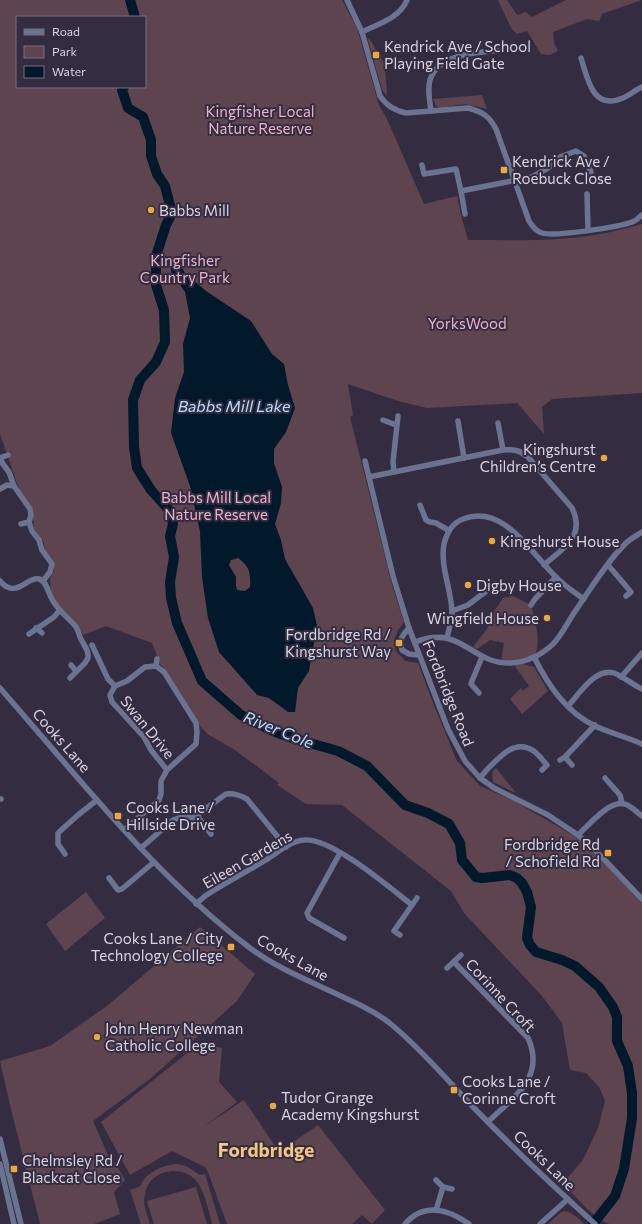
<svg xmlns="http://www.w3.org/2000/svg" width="642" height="1224" viewBox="0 0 642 1224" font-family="Commissioner,sans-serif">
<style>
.green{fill:#5e444e;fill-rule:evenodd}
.water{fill:#02192b;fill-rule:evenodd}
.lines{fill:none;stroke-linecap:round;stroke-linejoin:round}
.river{stroke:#02192b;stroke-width:10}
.minor{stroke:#6a7491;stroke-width:5.5}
.poi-dot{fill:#eaaa39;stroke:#342d42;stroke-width:1.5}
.labels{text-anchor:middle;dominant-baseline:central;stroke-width:4;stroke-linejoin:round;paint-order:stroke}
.poi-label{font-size:15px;fill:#d8d4e1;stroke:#342d42;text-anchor:start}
.park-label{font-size:15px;fill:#edb1c8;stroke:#342d42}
.street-label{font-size:15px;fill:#d8d4e1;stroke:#342d42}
.water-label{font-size:16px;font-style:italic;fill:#b6defe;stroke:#342d42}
.district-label{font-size:19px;font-weight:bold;fill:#f3c682;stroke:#342d42}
</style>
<rect width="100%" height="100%" fill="#342d42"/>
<g class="green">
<path d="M0 0H342L357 28 379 105 387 119 424 204 457 196 462 219 468 240C510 240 553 242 594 235 610 233 626 228 642 224V393L552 399 542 407 544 434 517 403 427 408 398 401 348 384 353 415 350 417 392 585 404 622 398 630 394 640 396 651 405 661 418 663 433 703 457 761 480 786 514 801 576 837 593 852 642 903V1224C632 1224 620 1224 610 1224 596 1221 573 1194 563 1183L583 1160 598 1128 605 1101 599 1087 586 1073 570 1070 562 1023 542 996 464 913 451 891 342 805 306 804 277 785 279 783 235 750 209 735 200 726 166 670 160 664 152 643 106 626 83 635 79 627 59 606 51 595 50 578 54 571 53 564 45 550 44 543 34 528 32 510 18 486 0 434ZM17 17H145V87H17Z"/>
<path d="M498 0H507L517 15 526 12 532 17 566 0H642L602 14 599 21 587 19 553 32 554 43 558 51 550 55 541 54 527 31 517 34 511 28Z"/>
<path d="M369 38 385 65 387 96 382 90 368 40Z"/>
<path d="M482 95 487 109 465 104 440 108 436 106 433 99Z"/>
<path d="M513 596 531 605C535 619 542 644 534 657L501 662 504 643 490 640 477 649 473 647 487 629 494 612 503 598Z"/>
<path d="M523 664 534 667 548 691 522 714 510 699 521 688 523 691 529 686 514 665Z"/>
<path d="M496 768 516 793 493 782 492 772Z"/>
<path d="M86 892 105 918 65 951 46 924Z"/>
<path d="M200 927 255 974 237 1001 150 1079 93 1121 108 1155 117 1166 125 1180 114 1192 120 1214 94 1224H40L11 1109 0 1061 50 1046 107 1006Z"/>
<path d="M201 1042 222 1048 219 1082 237 1102 203 1127 244 1100 279 1152 318 1125 385 1210 372 1224 362 1215 352 1224H227L208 1172 205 1167 172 1151 130 1175 101 1122Z"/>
<path d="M177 1164 186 1166 200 1175 205 1174 220 1224H212C209 1212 205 1193 198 1183 184 1163 149 1169 145 1194 142 1204 147 1214 150 1224H141L130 1190C133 1189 137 1188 140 1186 142 1184 143 1180 145 1178 154 1169 165 1165 177 1164Z"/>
<path d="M196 1187 207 1224H154L147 1201Z"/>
<path d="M564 1211C572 1212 578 1218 584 1224H548L560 1213Z"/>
</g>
<path class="water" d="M171 264 181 266 185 273 206 291 251 321 272 354 284 364 288 385 295 408 286 432 274 449V463L282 487 281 503 275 524 281 540 285 559 313 608 317 626 309 671 298 688 295 712H288L269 698 257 695 219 652 208 618 202 577 200 532 190 486 171 433 175 398 184 372 183 344 190 318 185 292 171 272ZM238 558C249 566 251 572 250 587L245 591 237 590 236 585V577L229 565 231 560Z"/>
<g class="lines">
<g class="river">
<path d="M130 0 135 17"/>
<path d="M124 87 122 90 128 108 143 117 151 140V156L157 174 165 186 172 213 166 225 156 256V285L164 310 165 342 156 362 140 380 133 400 134 447 137 468 151 490 171 512 173 524 170 536 174 557 170 582 171 598 177 623 202 681 241 715 273 731 292 738 338 751 367 766 405 805 428 813 449 824 460 843 462 860 476 877 482 878 510 875 517 878 522 883 527 892 531 907 527 938 530 945 536 952 562 960 575 966 599 987 613 1007 617 1017V1041L628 1066 632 1093V1118L624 1169 615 1196 593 1224"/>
</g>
<g class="minor">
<path d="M347 0 362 32 380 96C387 106 394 110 406 113L468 108C483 112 489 116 496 129L529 221C532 226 536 231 542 233 554 237 619 227 632 222 636 221 639 217 642 215"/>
<path d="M362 32C378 24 400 18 407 0"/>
<path d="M581 58C588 79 592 111 623 98 630 95 635 90 642 87"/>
<path d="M431 111C430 102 427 90 430 80 438 53 480 52 503 50"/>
<path d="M422 165 424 174 456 169 461 191"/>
<path d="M587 194 588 230"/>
<path d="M465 214 461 191 532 177 548 168 560 157 576 151 584 156 591 172"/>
<path d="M383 420 396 425"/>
<path d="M458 421 464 458"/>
<path d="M498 423 503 450"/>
<path d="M0 458 3 464 9 472 14 486"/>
<path d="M0 458 8 455"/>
<path d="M365 461 393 576 409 628 448 729 465 761 480 778 494 788 548 815 578 835 595 850 642 899"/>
<path d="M394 472 393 462 398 416"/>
<path d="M369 477 503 450C513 449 520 450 528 457L572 508C586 537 563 548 544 565"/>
<path d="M0 489 7 485 14 486 30 509 31 515 29 522 32 531 39 540 42 550 52 564 50 572 43 581"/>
<path d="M420 505 426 520 430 522 436 523 448 530"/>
<path d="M21 524 29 522"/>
<path d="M608 565 631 592 626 596"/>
<path d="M0 581C16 600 27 576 39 579 47 581 48 593 52 599 58 611 68 617 76 627 79 631 79 637 82 641 85 647 89 650 88 658L85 663 70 678"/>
<path d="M531 605 535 599 556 577"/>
<path d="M452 611 468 605 489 589"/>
<path d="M36 628 42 633"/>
<path d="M409 628C402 636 399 639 402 650L409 654 419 655"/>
<path d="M29 634 54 617 59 611"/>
<path d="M447 638C449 629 452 619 452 611 451 589 440 566 444 544 447 532 452 523 463 519 503 503 531 553 555 576 563 585 574 592 584 599"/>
<path d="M415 642C463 624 469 664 511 663 526 662 541 655 552 645 560 638 568 622 574 613 590 590 605 564 625 544 630 539 636 536 642 532"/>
<path d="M92 645 108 679 115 686"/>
<path d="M534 657C548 685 566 712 595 726 610 733 627 737 642 744"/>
<path d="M71 665 76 671"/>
<path d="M156 666 157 659"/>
<path d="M621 677 642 653"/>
<path d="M0 688C79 778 154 875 250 948 278 969 312 982 343 997 361 1005 378 1013 392 1025 422 1050 448 1081 475 1109 514 1149 554 1187 595 1224"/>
<path d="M479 693 471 684 472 681 482 657"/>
<path d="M568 706C579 694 596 667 614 673 624 677 633 685 642 689"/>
<path d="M565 757 572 765"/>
<path d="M560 760 565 757 595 725"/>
<path d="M480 778C486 770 505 750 514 748 520 746 527 747 532 750 538 753 543 761 547 765L542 770"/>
<path d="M605 778 620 795 622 803"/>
<path d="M0 799H1"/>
<path d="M197 816 211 834"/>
<path d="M124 830 159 800 161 794V781L167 770 151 750 144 737 112 702 110 695 115 686 127 681 145 667 156 666 164 672 196 723 197 732 196 744 167 770"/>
<path d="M578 835C588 826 609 800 624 804 631 805 636 812 642 816"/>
<path d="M141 848 173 820 182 817 193 818 226 794C234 793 240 795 247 799L286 847"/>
<path d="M340 853 307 913 309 918 344 938"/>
<path d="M65 854 58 844V833L78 815 97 800"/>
<path d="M109 878 118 890 122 889 154 862"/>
<path d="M196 904 205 896C225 883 246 872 266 860 277 853 290 841 304 840 331 837 390 888 412 905L394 931 400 935"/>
<path d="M412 905 417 898"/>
<path d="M454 962 528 1038C546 1078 513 1097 488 1122"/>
<path d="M447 968 461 955"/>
<path d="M0 1139 21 1224"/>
<path d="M0 1164 14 1224"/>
<path d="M436 1180 443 1187 452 1189"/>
<path d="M436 1210 443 1187"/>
<path d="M405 1224C424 1202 448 1209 469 1224"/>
<path d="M540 1224 568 1199"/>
</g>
</g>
<g class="poi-dot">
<rect x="372" y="51" width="8" height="8" rx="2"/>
<rect x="500" y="166" width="8" height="8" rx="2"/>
<circle cx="151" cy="210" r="4"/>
<circle cx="604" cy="458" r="4"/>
<circle cx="492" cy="541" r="4"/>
<circle cx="468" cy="585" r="4"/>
<circle cx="547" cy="618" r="4"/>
<rect x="395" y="639" width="8" height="8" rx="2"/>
<rect x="114" y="812" width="8" height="8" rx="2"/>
<rect x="604" y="849" width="8" height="8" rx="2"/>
<rect x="227" y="943" width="8" height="8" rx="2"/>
<circle cx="97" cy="1037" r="4"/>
<rect x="450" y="1086" width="8" height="8" rx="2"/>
<circle cx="273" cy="1106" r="4"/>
<rect x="10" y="1165" width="8" height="8" rx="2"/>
</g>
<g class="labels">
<g class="poi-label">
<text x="384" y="46">Kendrick Ave / School<tspan x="384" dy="17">Playing Field Gate</tspan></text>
<text x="512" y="161">Kendrick Ave /<tspan x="512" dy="17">Roebuck Close</tspan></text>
<text x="159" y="210">Babbs Mill</text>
<text x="596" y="449" text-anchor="end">Kingshurst<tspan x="596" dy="17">Children’s Centre</tspan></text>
<text x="500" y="541">Kingshurst House</text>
<text x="476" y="585">Digby House</text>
<text x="539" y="618" text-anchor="end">Wingfield House</text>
<text x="391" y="634" text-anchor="end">Fordbridge Rd /<tspan x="391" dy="17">Kingshurst Way</tspan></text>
<text x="126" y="807">Cooks Lane /<tspan x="126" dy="17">Hillside Drive</tspan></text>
<text x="600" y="844" text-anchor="end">Fordbridge Rd<tspan x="600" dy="17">/ Schofield Rd</tspan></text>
<text x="223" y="938" text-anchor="end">Cooks Lane / City<tspan x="223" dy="17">Technology College</tspan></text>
<text x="105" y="1028">John Henry Newman<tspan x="105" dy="17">Catholic College</tspan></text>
<text x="462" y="1081">Cooks Lane /<tspan x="462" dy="17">Corinne Croft</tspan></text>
<text x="281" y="1097">Tudor Grange<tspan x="281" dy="17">Academy Kingshurst</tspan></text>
<text x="22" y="1160">Chelmsley Rd /<tspan x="22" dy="17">Blackcat Close</tspan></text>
</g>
<g class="park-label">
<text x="260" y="111">Kingfisher Local<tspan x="260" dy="17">Nature Reserve</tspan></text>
<text x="185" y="260">Kingfisher<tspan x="185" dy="17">Country Park</tspan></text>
<text x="467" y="323">YorksWood</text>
<text x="216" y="497">Babbs Mill Local<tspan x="216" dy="17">Nature Reserve</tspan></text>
</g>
<g class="street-label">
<text transform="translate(449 693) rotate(68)">Fordbridge Road</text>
<text transform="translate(148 727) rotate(51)">Swan Drive</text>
<text transform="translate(62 740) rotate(49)">Cooks Lane</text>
<text transform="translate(247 859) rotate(-30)">Eileen Gardens</text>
<text transform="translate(293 957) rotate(29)">Cooks Lane</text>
<text transform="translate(501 995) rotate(47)">Corinne Croft</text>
<text transform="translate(545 1160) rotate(44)">Cooks Lane</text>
</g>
<g class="water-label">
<text x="234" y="405">Babbs Mill Lake</text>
<text transform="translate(279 729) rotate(22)">River Cole</text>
</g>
<g class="district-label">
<text x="266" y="1149">Fordbridge</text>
</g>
</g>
<rect x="16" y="16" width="130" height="72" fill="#342d42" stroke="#767082"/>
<rect x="24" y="29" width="20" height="6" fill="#6a7491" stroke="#767082"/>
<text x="52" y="36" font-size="12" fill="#d8d4e1">Road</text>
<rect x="24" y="46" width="20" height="12" fill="#5e444e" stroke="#767082"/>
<text x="52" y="56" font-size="12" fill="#d8d4e1">Park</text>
<rect x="24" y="66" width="20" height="12" fill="#02192b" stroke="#767082"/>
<text x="52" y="76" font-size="12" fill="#d8d4e1">Water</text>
</svg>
